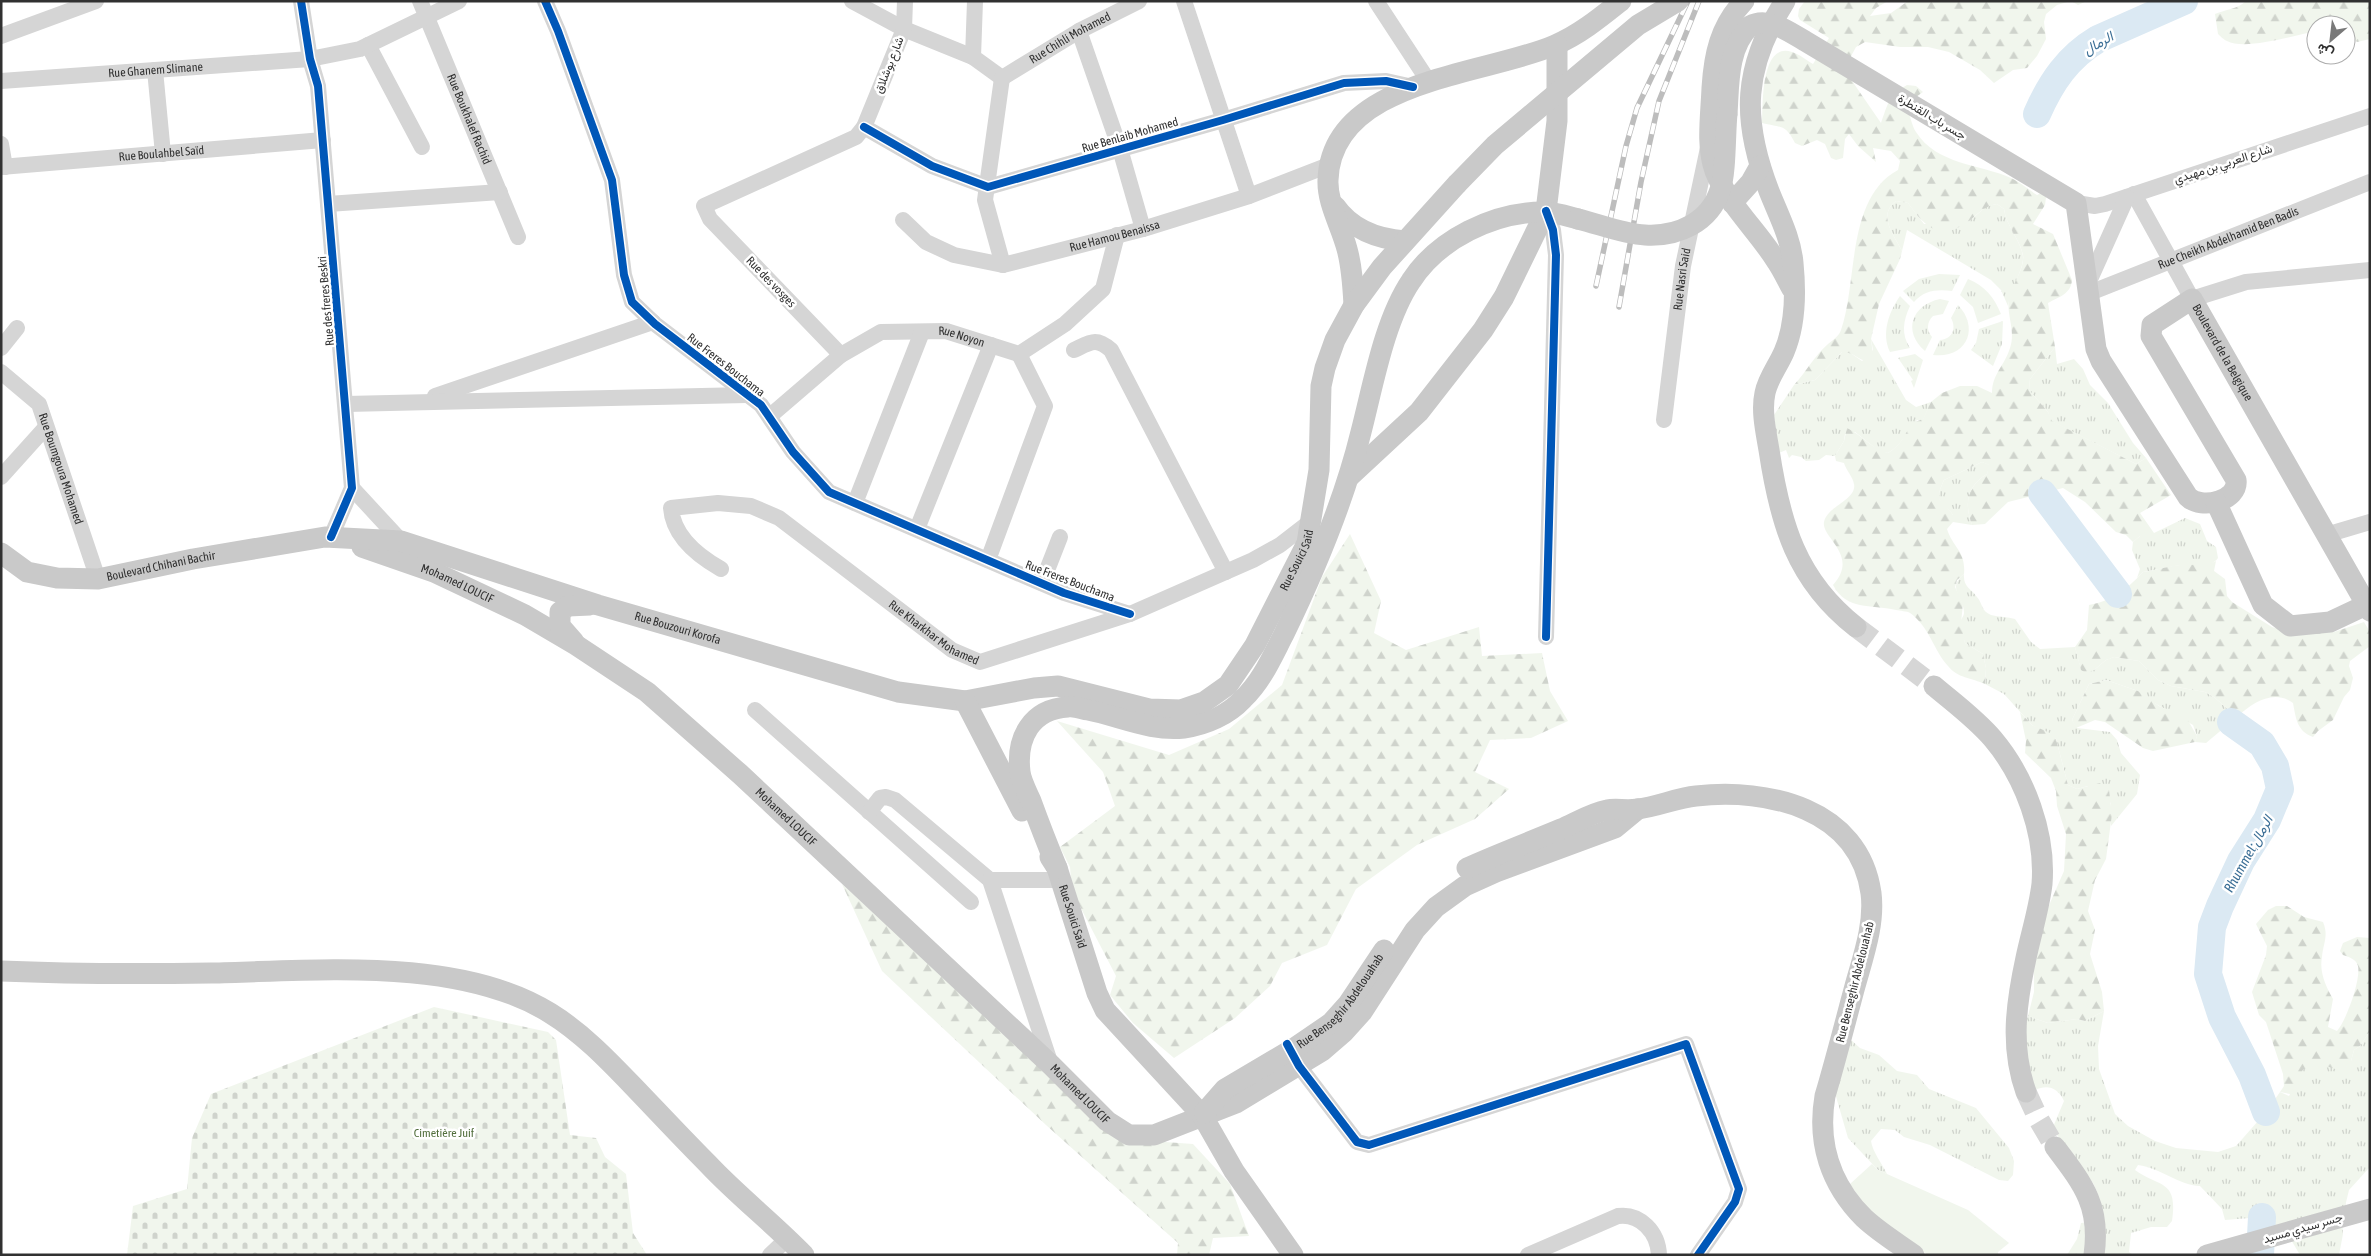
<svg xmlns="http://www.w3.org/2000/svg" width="2371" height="1256" viewBox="0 0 2371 1256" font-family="'Asap Condensed',Vazirmatn,sans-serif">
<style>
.grass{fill:url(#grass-tufts)}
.forest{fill:url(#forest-firs)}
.cemetery{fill:url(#cemetery-stones)}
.garden{fill:#f1f6ed}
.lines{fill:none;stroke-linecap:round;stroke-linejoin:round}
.river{stroke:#dbe9f3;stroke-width:28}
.major-tunnel{stroke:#d6d6d6;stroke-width:21;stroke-dasharray:21 11;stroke-linecap:butt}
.minor{stroke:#d5d5d5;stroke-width:16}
.major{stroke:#c9c9c9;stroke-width:21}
.rail-casing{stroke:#bdbdbd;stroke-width:5.5}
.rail{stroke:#fff;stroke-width:4;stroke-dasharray:11;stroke-linecap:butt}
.major-bridge{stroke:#c9c9c9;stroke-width:21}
.cycleway-casing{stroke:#fff;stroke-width:11}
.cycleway{stroke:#0057b8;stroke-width:8}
.labels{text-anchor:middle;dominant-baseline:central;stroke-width:5;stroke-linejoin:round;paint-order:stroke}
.street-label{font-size:12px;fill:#313131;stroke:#fff}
.park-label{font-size:12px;fill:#516e3c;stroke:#fff}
.water-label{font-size:14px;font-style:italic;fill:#3c6f96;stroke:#fff}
</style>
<defs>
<pattern id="grass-tufts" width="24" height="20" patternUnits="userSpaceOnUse" patternTransform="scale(1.25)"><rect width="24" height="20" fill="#f1f6ed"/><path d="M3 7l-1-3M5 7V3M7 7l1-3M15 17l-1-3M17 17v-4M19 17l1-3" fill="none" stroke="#cfd3cc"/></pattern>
<pattern id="forest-firs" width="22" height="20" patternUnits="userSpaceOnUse" patternTransform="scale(1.25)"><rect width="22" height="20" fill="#f1f6ed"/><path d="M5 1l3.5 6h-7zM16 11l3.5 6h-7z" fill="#cfd3cc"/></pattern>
<pattern id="cemetery-stones" width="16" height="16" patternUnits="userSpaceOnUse" patternTransform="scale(1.25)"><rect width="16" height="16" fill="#f1f6ed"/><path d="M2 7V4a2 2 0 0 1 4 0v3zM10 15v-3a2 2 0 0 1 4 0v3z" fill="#cfd3cc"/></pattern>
</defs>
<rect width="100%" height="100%" fill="#fff"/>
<g class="grass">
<path d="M1896 201 1908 203 1924 224 1968 222 1987 206 1997 204 2004 209C2006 226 2022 242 2023 257 2024 268 2010 291 2008 306L2001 290 1991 280 1907 230 1902 251C1894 235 1877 215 1896 201Z"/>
<path d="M1939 274 1960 275 1952 291C1938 289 1924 290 1914 302L1903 291 1919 279Z"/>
<path d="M1968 279C1985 286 1994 297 2001 314L1978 323 1973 307 1960 295Z"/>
<path d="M1900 296 1910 306C1903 321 1901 334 1910 348L1890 352C1881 333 1889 312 1900 296Z"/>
<path d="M1940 299 1949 301 1943 314 1933 316C1927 322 1926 330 1932 337L1925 351C1902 331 1912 305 1940 299Z"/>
<path d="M1958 305C1980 328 1967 359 1933 355L1940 340C1952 339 1957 329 1951 318Z"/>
<path d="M2003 321 2002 344 1993 366 1971 350 1976 343 1979 329Z"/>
<path d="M1871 339 1906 400 1916 407 1931 402 1923 420H1917C1906 432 1902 445 1888 453L1879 451 1855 432 1845 434 1844 441 1835 456 1826 455 1819 460 1806 461 1801 457 1792 455 1789 458 1786 450 1779 453 1774 415 1794 385 1815 380 1842 352H1849L1862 361 1873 350Z"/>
<path d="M2055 347 2057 364 2074 359 2083 369 2090 385 2108 403 2133 443 2146 458 2136 464 2051 421 2048 412 2029 390 2030 379Z"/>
<path d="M1915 354 1923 360 1914 388 1911 381 1913 380 1898 358Z"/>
<path d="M1982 462 1990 465 1987 474C1967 486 1964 503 1972 525L1953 522V515C1941 498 1933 504 1944 480Z"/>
<path d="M2140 513 2154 533 2185 518 2200 524 2207 541 2216 547 2218 558C2209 570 2193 564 2180 565 2168 567 2156 570 2143 572L2137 578 2140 569 2132 550 2133 542 2140 536Z"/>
<path d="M1964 574C1963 587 1971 588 1977 597 1983 604 1981 611 1991 615 1999 617 2008 617 2015 619L2031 642 2040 649 2075 647 2081 669 2094 670 2106 660 2114 657 2139 661 2158 680 2171 686 2205 692 2214 697 2237 717 2206 743 2195 742 2197 736 2193 725 2149 700 2138 691 2106 680 2089 684 2072 720 2077 728 2110 732 2117 740 2121 753 2140 775 2137 794 2111 826V803L2088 786 2077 789 2068 785 2056 739 2032 725 2004 694 1985 684 1986 668 1983 654 1965 643C1963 636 1960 628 1961 620 1962 618 1964 615 1964 613 1964 596 1946 589 1964 574Z"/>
<path d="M2104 1011 2098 1046 2099 1069 2115 1114 2128 1126 2155 1141 2176 1148 2218 1152 2236 1146 2266 1112 2280 1092 2289 1096 2302 1071 2311 1064 2351 1061 2354 1050 2360 1046 2370 1031V1167L2349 1190 2342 1219 2343 1234 2339 1255H2300L2290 1238 2262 1217 2225 1220 2222 1209 2200 1186C2178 1185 2161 1168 2138 1165L2135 1170C2160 1188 2178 1179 2172 1221L2167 1227H2151L2131 1233 2129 1252 2133 1255H2067L2077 1239 2081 1223 2103 1221 2098 1194 2093 1183 2057 1135 2053 1127 2064 1101C2058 1088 2048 1084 2035 1090L2030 1082 2023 1030 2028 1016 2048 1023 2077 1019 2085 1021Z"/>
<path d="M1850 1039 1860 1048 1879 1055 1897 1071 1917 1075 1929 1089 1976 1108 2009 1148 2014 1161 2013 1175 2008 1181 1999 1180 1930 1145 1904 1137 1895 1130 1881 1129 1871 1141C1873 1153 1882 1163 1887 1174L1878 1170 1848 1138 1835 1093Z"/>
</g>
<g class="forest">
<path d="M1805 1H1888L1876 8 1870 16 1891 13 1908 1H2087L2078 5 2071 1 2057 5 2046 14 2044 22 2046 39 2037 56 2027 68 2013 70 1994 83 1980 70 1949 52 1928 47H1900L1865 42 1856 47 1850 58V78L1881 123C1888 104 1888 96 1907 85L1916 86 1923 92 1916 97 1908 111C1911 118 1912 126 1916 132 1937 165 1980 164 2011 178 2020 182 2029 190 2037 195L2047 190 2045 205 2033 224 2053 234 2072 280C2071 294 2059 297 2048 303L2055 347 2030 379 2029 390 2048 412 2052 421 2136 464 2146 458 2171 495 2140 513 2144 527 2140 536 2133 542 2126 535 2116 532 2085 502 2063 488 2008 502 1985 524 1972 525C1964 503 1967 486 1987 474L1989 465 1982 462 1944 480C1933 504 1942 498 1953 515V522L1947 529C1953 548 1966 551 1964 574L1957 580 1955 587 1963 604 1961 623 1965 643 1983 654 1986 668 1985 684C1972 678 1957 678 1948 666 1934 651 1929 626 1910 613 1907 611 1900 611 1896 610 1870 604 1847 611 1833 585 1860 555 1821 538 1824 522 1827 506 1857 500 1854 484 1853 477 1846 470 1844 463L1836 461 1835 456 1844 441 1847 428C1862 435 1872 449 1888 453 1901 445 1904 436 1912 423L1923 419 1931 402 1942 393 1960 386H1977L1992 393C1992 374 2005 365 2010 348 2016 330 2006 315 2009 298 2012 285 2025 268 2023 255 2020 239 2006 226 2004 209L1997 204C1984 206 1978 214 1968 222 1939 241 1925 227 1908 203L1896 201C1877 215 1894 235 1902 251L1900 259 1879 304 1871 339 1873 355 1869 361C1858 361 1853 351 1842 352L1815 380 1794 385C1806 372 1815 355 1828 344 1833 340 1839 336 1841 330 1858 281 1846 198 1898 170L1900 161 1891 151 1873 148 1876 162 1858 146 1849 134 1845 139 1843 158 1836 160 1831 158 1825 144 1817 140 1802 146 1795 143C1785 124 1782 128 1762 123 1763 107 1760 41 1792 52 1799 54 1806 60 1813 64L1829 38 1800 20 1798 16 1799 9Z"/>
<path d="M2246 1H2370V39L2357 42 2346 31V25H2316V31C2296 35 2245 51 2227 41 2224 40 2220 36 2218 34L2215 14C2226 9 2236 10 2246 1Z"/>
<path d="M1350 534 1381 601 1374 633 1406 650 1479 627 1482 656 1542 653 1550 691 1568 721 1531 738 1490 740 1475 772 1509 789 1475 819 1417 845 1356 889 1327 945 1282 963 1270 986 1235 1018 1174 1058 1133 1023 1110 995 1116 976 1072 891 1070 867 1060 847 1115 806 1103 772 1057 721 1169 755 1229 729 1282 685 1322 577Z"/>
<path d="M2216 561 2214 571 2225 579 2227 596 2232 602 2272 627 2288 632H2334L2364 622 2370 632V646L2350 661 2349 666 2353 678 2350 690 2344 697 2333 720 2318 731 2313 737C2297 731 2296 719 2293 703 2274 689 2253 702 2237 717L2214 697 2205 692 2171 686 2158 680 2139 661 2114 657 2106 660 2094 670 2086 673 2081 670 2075 647 2087 630 2089 605C2114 600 2126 590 2143 572 2156 570 2169 566 2180 565 2193 564 2203 567 2216 561Z"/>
<path d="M2106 680 2138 691 2159 706 2186 717 2197 736 2195 742 2153 751 2143 748 2105 722 2095 720 2076 728 2072 720 2089 684Z"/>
<path d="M2020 712 2032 725 2050 733 2056 739 2068 785 2077 789 2100 783 2109 790 2112 814 2106 859 2095 880 2088 911 2095 930 2090 954 2102 992 2104 1011 2085 1021 2077 1019 2048 1023 2028 1016 2034 992V962L2047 910 2064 871 2066 834 2057 806 2056 791 2051 778 2025 753 2026 741Z"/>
<path d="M842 884 1123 1139 1193 1144 1230 1184 1249 1236 1213 1238 1209 1255H1177L1178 1243 1046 1125 882 971Z"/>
<path d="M2276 906H2287L2304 917 2323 922C2329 936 2323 944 2322 957 2319 972 2326 987 2333 999L2328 1027 2337 1031C2346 1021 2361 980 2358 966 2356 959 2349 957 2343 955L2340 951 2343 943 2357 937 2370 938V1031L2360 1046 2354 1050 2351 1061 2341 1071C2325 1066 2316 1060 2302 1071L2304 1082 2295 1095 2280 1092 2284 1086 2283 1074 2266 1022 2259 1015 2252 992 2266 955 2267 946 2256 924 2268 910Z"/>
</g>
<path class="cemetery" d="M434 1007 548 1032 556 1040 570 1135 596 1138 605 1157 626 1174 633 1233 647 1255H127L133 1206 187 1189 192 1138 211 1094Z"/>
<path class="garden" d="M1872 1164 1878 1170 1968 1210 2009 1243 1998 1252V1255H1928L1878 1220 1870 1213 1850 1184Z"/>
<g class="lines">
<g class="river">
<path d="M2037 114C2051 82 2068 57 2098 39L2184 1"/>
<path d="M2042 493 2118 594"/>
<path d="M2231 722 2262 744 2275 766 2280 789 2267 820 2241 861 2220 906 2212 927 2208 974 2222 1017 2252 1075 2266 1112"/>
<path d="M2260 1255 2262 1217"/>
</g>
<g class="major-tunnel">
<path d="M1856 627 1934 686"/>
<path d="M2026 1092 2039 1120 2055 1147"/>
</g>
<g class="minor">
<path d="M301 1 310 59 318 86 352 488 331 537"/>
<path id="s1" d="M420 1 518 237"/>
<path d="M545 1 558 31 612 180 624 275 632 302 655 324 761 405 793 452 829 492 1064 593 1130 614"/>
<path d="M852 1 904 29 973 57"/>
<path d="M975 1 973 57 1002 78"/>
<path d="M1184 1 1249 196"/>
<path d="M1376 1 1429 82"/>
<path d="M1079 31 1120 149 1143 229"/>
<path d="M1 36 96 1"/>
<path d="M368 45 422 147"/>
<path d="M155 70 163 154"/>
<path d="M1002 78 985 200 1003 265"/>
<path id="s2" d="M1002 78 1079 31 1139 1"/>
<path id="s3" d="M1 81 310 59 360 49 459 1"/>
<path d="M864 127 932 166 988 187 1223 120 1344 83 1386 81 1413 87"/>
<path d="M1 144 5 167"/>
<path id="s4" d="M1 167 323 140"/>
<path d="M2134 194 2192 299 2246 282 2370 270"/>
<path d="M2076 203 2095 206 2105 204 2370 116"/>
<path d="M328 204 500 192"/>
<path d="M1546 211 1553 230 1556 255 1546 637"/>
<path id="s5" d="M903 220 926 242 954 255 1003 265 1143 229 1249 196 1329 165"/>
<path d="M2087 286 2127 197"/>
<path id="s6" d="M2087 294 2370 182"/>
<path d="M1 348 17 328"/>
<path d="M1074 350C1091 342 1096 337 1111 350L1226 572"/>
<path d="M1019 354 1065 324 1103 289 1117 235"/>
<path d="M841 355 710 219 704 206 856 137 864 127 904 29 905 1"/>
<path id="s7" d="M1 372 39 404 98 579"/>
<path d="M435 396 653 322"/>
<path d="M346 404 747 395"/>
<path id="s8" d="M770 416 841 355 881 332 946 331 1019 354"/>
<path id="s9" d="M1664 420 1683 266 1708 148"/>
<path d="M1 477 46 427"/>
<path d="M352 488 401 541"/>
<path d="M855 503 922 332"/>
<path d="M917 529 991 345"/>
<path d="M2326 535 2370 522"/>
<path d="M988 560 1045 406 1019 354"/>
<path id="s10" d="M721 569C698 556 673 536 671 508L718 503 751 506 779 518 952 650 980 662 1130 614 1253 560 1280 545 1311 521"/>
<path d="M1042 583 1060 537"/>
<path d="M755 710 971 902"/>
<path d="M869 812 880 798 886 797 895 800 990 880 1051 1065"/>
<path d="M990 880H1061"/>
<path d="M1294 1055 1299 1066 1357 1142 1369 1145 1686 1044 1739 1189 1735 1202 1698 1255"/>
<path d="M770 1255 788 1238"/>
<path d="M1528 1255 1618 1216C1640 1213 1658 1232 1659 1255"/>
</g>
<g class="major">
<path d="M1744 1C1720 26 1714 55 1712 88 1711 115 1706 146 1715 171 1729 206 1758 231 1777 262 1783 271 1787 280 1792 289"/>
<path d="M1785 1C1743 67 1741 119 1769 191 1778 214 1791 238 1793 263 1796 293 1796 324 1784 352 1778 366 1768 378 1765 393 1761 411 1766 432 1769 450 1780 523 1796 580 1856 627"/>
<path id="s11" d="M1727 114C1729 85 1727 48 1750 26 1768 16 1789 32 1805 41L2076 203 2096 349 2101 361 2188 497C2201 510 2239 501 2236 480L2151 336 2152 325 2192 299 2370 611"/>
<path d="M1732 203 1751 182 1760 166"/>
<path d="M1335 206C1351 229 1378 239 1405 241"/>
<path d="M1354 305C1353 286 1352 267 1347 249 1341 226 1327 203 1328 180 1331 79 1487 75 1555 45 1579 35 1601 17 1621 1"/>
<path d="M1350 476 1419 412 1483 330 1504 297 1546 211 1557 121V45"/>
<path d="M2216 502 2263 605 2290 626 2330 622 2366 605"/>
<path id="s12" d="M362 547 434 572 525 615 576 645 647 692 740 774 1051 1065 1107 1121 1129 1135H1154L1236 1103 1322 1051 1344 1032 1362 1012 1415 930 1436 907 1465 886 1496 872 1615 828 1638 809"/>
<path id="s13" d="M1 553 27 572 57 578 98 579 193 559 325 537 401 541 598 605 898 692 965 701 1034 688 1058 686 1149 709 1181 710 1204 702 1228 685 1255 645 1307 543 1319 470 1321 386 1325 368 1335 340 1354 305 1382 267 1457 184"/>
<path d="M574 642 560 626V612L568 606 590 605"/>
<path d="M1934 686C1954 703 1976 719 1993 739 2025 777 2046 834 2042 884 2039 909 2031 934 2026 958 2016 1004 2010 1047 2026 1092"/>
<path d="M965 701 1022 811"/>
<path id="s14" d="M1050 857 1057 868 1097 993 1105 1010 1202 1115 1234 1171 1293 1255"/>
<path d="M1057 868C1048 846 1039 823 1031 801 1027 792 1021 781 1020 772 1016 738 1031 709 1068 707 1074 706 1082 709 1088 710 1119 716 1152 732 1184 728 1206 725 1228 715 1243 699 1262 681 1272 657 1284 634 1315 570 1344 502 1361 432 1373 386 1384 321 1411 281 1438 239 1494 212 1543 212 1555 212 1567 216 1578 219"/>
<path d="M1467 868C1498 854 1530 842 1561 829 1575 823 1591 813 1607 810 1616 808 1627 811 1637 809 1657 807 1676 798 1696 796 1768 788 1859 808 1871 893 1875 924 1863 957 1855 986 1845 1023 1836 1059 1825 1096 1817 1142 1830 1184 1864 1218 1879 1232 1897 1243 1914 1255"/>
<path d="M1 971C71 974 141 974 211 973 316 971 458 956 550 1013 581 1032 607 1059 632 1085 657 1111 682 1138 708 1164 738 1196 773 1223 804 1255"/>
<path id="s15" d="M1204 1113 1225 1089 1296 1047 1331 1023 1348 1004 1384 950"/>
<path d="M2055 1147C2083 1184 2101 1206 2094 1255"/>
<path d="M2207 1255 2370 1209"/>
</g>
<defs>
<g id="rail">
<path d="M1596 286 1626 146 1637 108 1688 1"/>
<path d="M1619 307 1641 182 1659 101 1699 1"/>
</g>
</defs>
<use href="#rail" class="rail-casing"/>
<use href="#rail" class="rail"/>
<g class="major-bridge">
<path d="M1457 184 1495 145 1638 25 1678 1"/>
<path d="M1578 219C1599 224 1623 234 1645 235 1678 237 1710 222 1720 190 1726 174 1725 133 1727 114"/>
</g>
<defs>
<g id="cycleway">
<path d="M301 1 310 59 318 86 352 488 331 537"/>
<path d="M545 1 558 31 612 180 624 275 632 302 655 324 761 405 793 452 829 492 1064 593 1130 614"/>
<path d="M864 127 932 166 988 187 1223 120 1344 83 1386 81 1413 87"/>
<path d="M1546 211 1553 230 1556 255 1546 637"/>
<path d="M1287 1044 1299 1066 1357 1142 1369 1145 1686 1044 1739 1189 1735 1202 1698 1255"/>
</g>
</defs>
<use href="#cycleway" class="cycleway-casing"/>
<use href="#cycleway" class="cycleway"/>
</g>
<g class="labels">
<g class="street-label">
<text stroke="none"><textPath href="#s2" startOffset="79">Rue Chihli Mohamed</textPath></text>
<text transform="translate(889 65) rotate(-68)">شارع بوشلاق</text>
<text stroke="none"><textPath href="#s3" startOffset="155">Rue Ghanem Slimane</textPath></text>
<text transform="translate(1932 117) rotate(31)">جسر باب القنطرة</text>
<text stroke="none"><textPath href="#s1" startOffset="128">Rue Boukhalef Rachid</textPath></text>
<text transform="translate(1130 135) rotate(-16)">Rue Benlaib Mohamed</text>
<text stroke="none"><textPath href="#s4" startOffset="161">Rue Boulahbel Saïd</textPath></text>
<text transform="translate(2223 164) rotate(-18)">شارع العربي بن مهيدي</text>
<text stroke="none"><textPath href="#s5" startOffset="228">Rue Hamou Benaissa</textPath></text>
<text stroke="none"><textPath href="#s6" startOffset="152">Rue Cheikh Abdelhamid Ben Badis</textPath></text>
<text stroke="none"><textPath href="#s9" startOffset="142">Rue Nasri Said</textPath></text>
<text transform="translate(771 282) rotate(46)">Rue des vosges</text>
<text transform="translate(326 301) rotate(-95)">Rue des freres Beskri</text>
<text stroke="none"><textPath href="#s8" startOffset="221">Rue Noyon</textPath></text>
<text stroke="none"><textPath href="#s11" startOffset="1140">Boulevard de la Belgique</textPath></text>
<text transform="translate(726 365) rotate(38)">Rue Freres Bouchama</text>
<text stroke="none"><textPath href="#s7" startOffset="118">Rue Boumgoura Mohamed</textPath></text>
<text stroke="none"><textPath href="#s13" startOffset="1415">Rue Souici Saïd</textPath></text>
<text stroke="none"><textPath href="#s13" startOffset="168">Boulevard Chihani Bachir</textPath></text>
<text transform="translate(1070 581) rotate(21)">Rue Freres Bouchama</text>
<text stroke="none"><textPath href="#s12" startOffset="102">Mohamed LOUCIF</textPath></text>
<text stroke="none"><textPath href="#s13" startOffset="701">Rue Bouzouri Korofa</textPath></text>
<text stroke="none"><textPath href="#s10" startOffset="386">Rue Kharkhar Mohamed</textPath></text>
<text stroke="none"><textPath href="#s12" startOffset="508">Mohamed LOUCIF</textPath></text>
<text stroke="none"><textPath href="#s14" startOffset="64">Rue Souici Saïd</textPath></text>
<text transform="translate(1855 982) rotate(-76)">Rue Benseghir Abdelouahab</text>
<text stroke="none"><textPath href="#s15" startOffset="179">Rue Benseghir Abdelouahab</textPath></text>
<text stroke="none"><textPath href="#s12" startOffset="912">Mohamed LOUCIF</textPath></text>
<text transform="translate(2303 1228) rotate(-16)">جسر سيدي مسيد</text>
</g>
<g class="park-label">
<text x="444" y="1133">Cimetière Juif</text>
</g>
<g class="water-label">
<text transform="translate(2098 43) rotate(-30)">الرمال</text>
<text transform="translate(2248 854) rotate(-61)">Rhummel;الرمال</text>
</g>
</g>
<rect width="2371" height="1256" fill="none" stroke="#313131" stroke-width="5"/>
<g transform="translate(2331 40) rotate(208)"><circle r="24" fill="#ffffff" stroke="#adadad"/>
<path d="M0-4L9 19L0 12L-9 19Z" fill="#797979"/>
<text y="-8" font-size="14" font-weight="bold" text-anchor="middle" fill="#313131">ش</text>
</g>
</svg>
